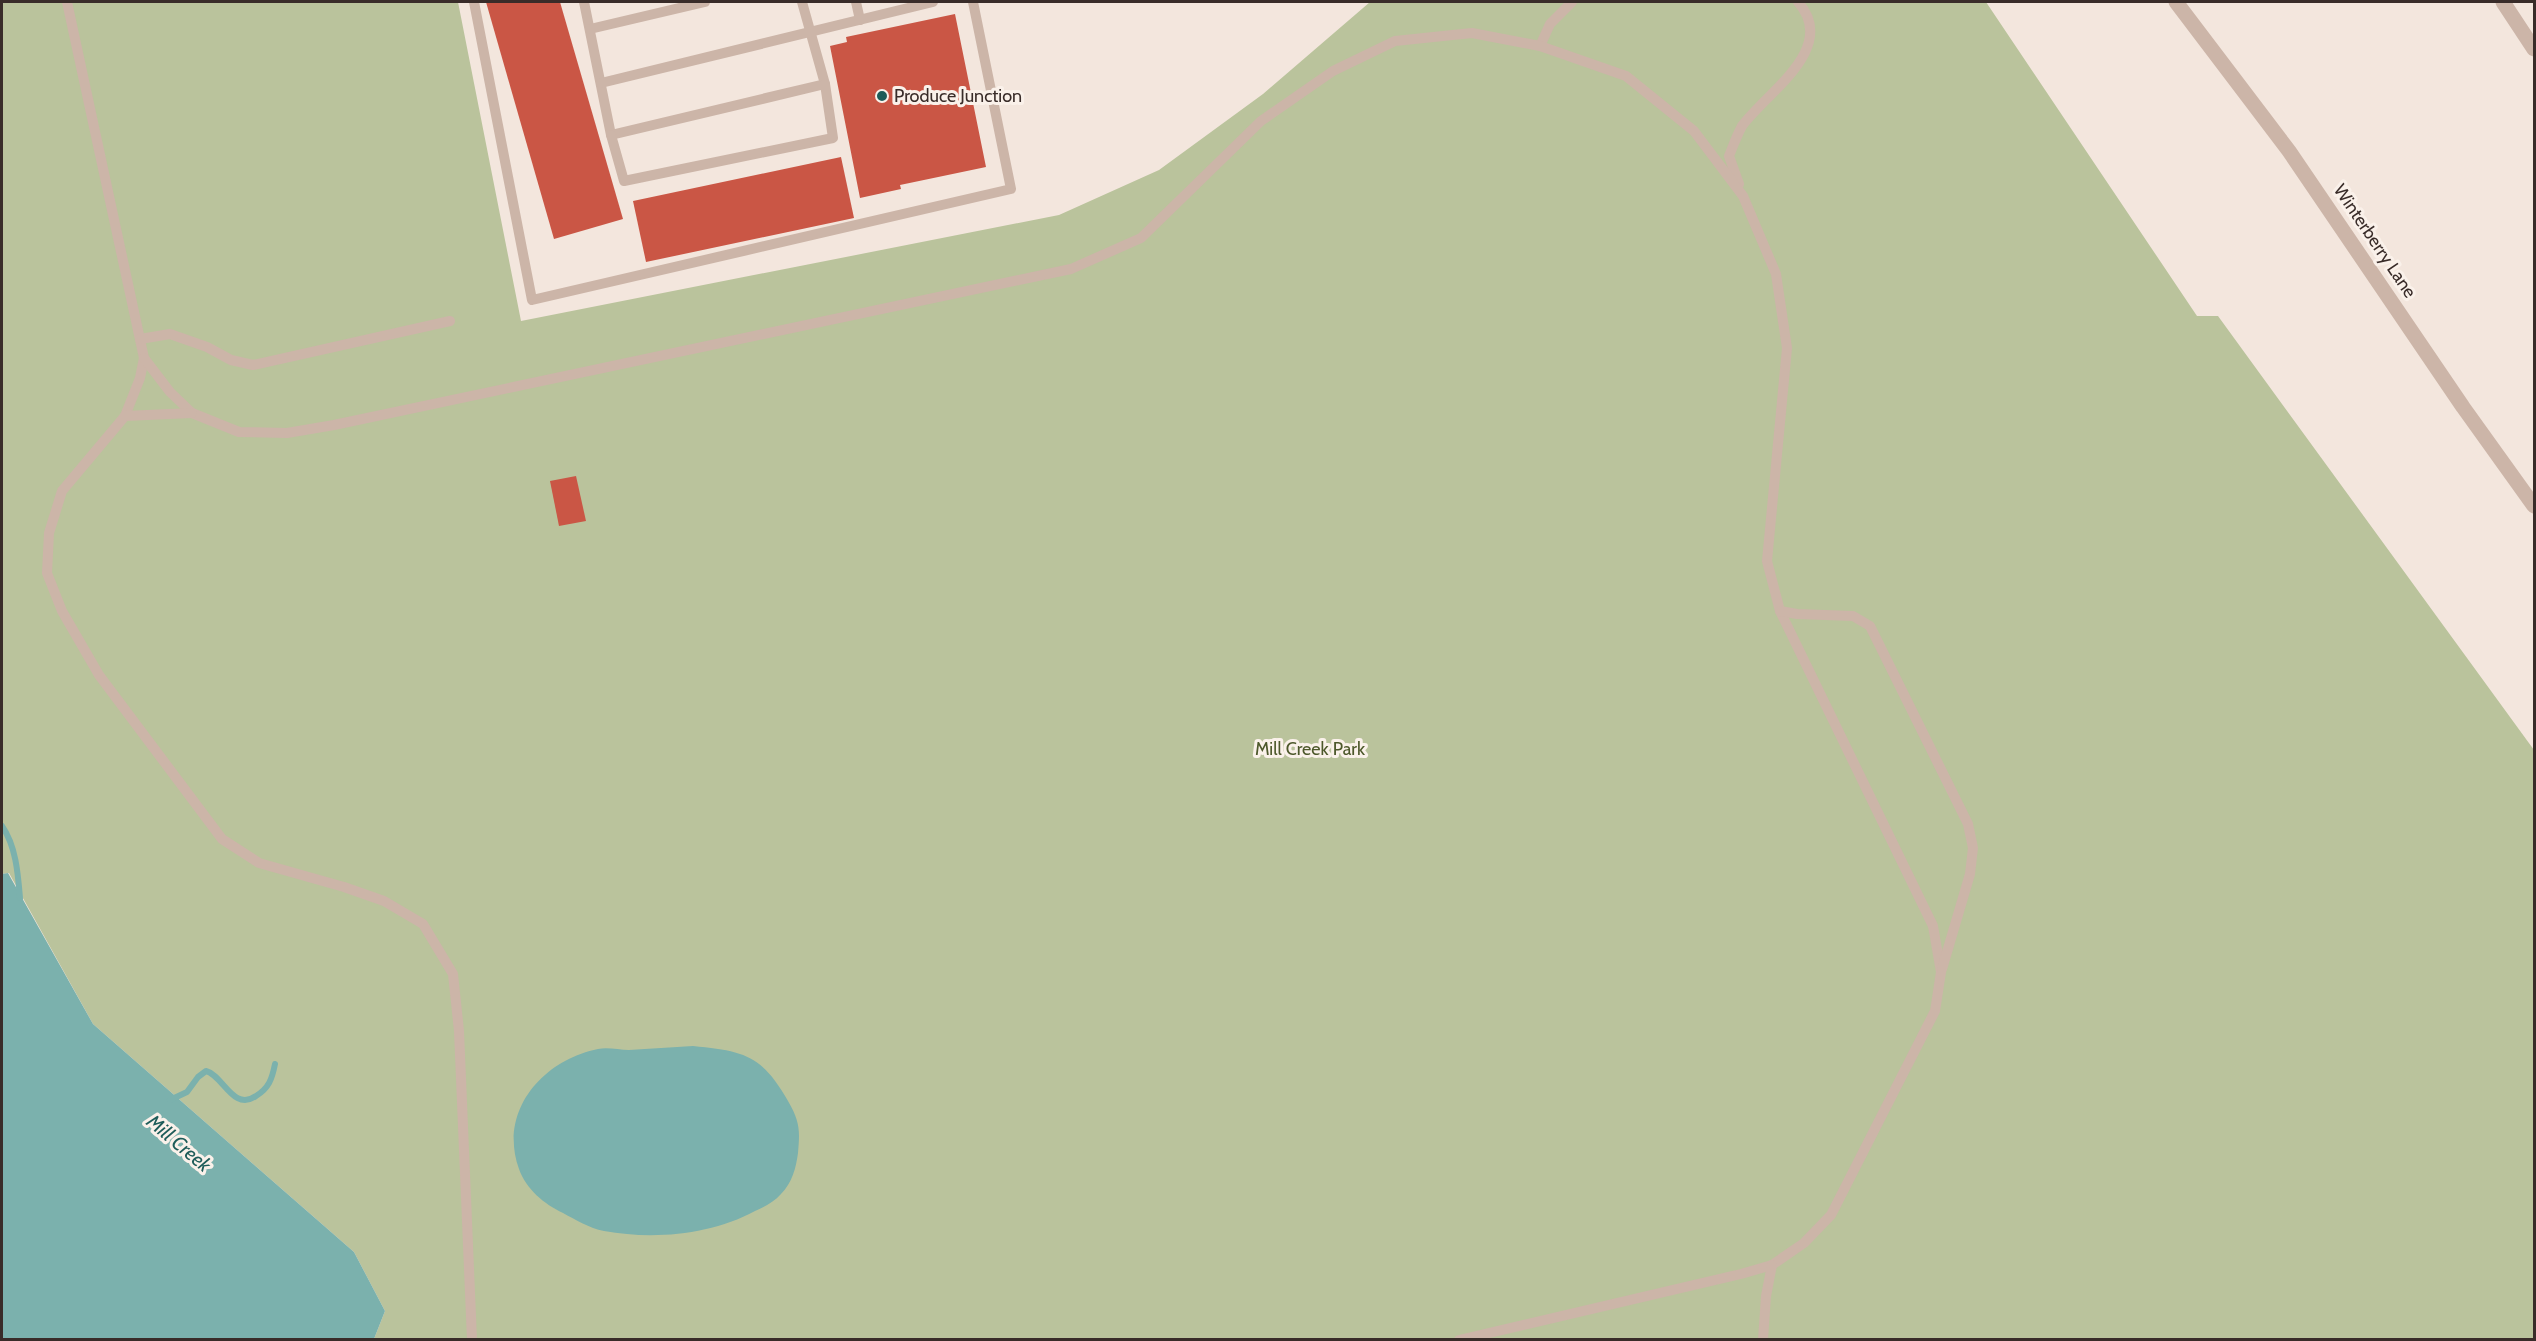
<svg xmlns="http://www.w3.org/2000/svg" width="2536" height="1341" viewBox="0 0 2536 1341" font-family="Cabin,sans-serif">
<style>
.green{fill:#bac39c}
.water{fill:#7bb1ad}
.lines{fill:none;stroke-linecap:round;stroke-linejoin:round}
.stream{stroke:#7bb1ad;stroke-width:6}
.building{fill:#ca5645}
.lane{stroke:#ccb5a8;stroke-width:10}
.street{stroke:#ccb5a8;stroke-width:15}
.poi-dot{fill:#1d5c59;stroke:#faf1ea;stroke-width:2}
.labels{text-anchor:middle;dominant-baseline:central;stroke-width:6;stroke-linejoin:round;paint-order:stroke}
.poi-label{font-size:18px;fill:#392c29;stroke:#faf1ea;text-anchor:start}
.street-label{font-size:18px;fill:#392c29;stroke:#faf1ea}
.park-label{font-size:18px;fill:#4d582b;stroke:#faf1ea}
.water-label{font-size:20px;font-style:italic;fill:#1d5c59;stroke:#faf1ea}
</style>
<rect width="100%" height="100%" fill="#f3e6dd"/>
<path class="green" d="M2 2H458L521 321 1059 215 1159 170 1263 94 1370 2H1986L2197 316H2218L2534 750V1339H374L385 1311 354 1252 93 1024 9 873 2 874Z"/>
<g class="water">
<path d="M8 873 93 1024 354 1252 385 1311 374 1339H2V874Z"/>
<path d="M693 1046C744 1051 762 1055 788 1101 800 1122 800 1130 798 1153 796 1168 792 1183 781 1194 774 1202 764 1207 755 1211 711 1235 653 1240 604 1231 589 1228 576 1220 563 1213 544 1204 526 1189 519 1169 498 1111 543 1060 598 1049 608 1047 619 1050 629 1050 650 1049 672 1047 693 1046Z"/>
</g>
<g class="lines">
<g class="stream">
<path d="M2 826C16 846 18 874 20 898"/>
<path d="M170 1100 187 1092 198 1077 206 1071C223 1075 233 1112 256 1096 269 1088 272 1079 275 1064"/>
</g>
</g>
<g class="building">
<path d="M486 2H560L623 219 554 239Z"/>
<path d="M955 14 986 167 900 185 901 189 860 198 830 46 847 42 846 37Z"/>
<path d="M841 157 854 218 646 262 633 201Z"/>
<path d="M576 476 586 521 559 526 550 481Z"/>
</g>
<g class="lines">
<g class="lane">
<path d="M67 2 144 358 140 378 125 416"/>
<path d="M474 2 532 300 1011 189 973 2"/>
<path d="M584 2 611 135 825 84 802 2"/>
<path d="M856 2 860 20"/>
<path d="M590 29 705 2"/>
<path d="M1540 46 1550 24 1572 2"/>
<path d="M601 83 933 2"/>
<path d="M611 135 624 181 833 138 825 84"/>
<path d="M1739 184 1729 156C1733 146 1737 135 1742 126 1767 92 1839 48 1798 2"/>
<path d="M140 339 170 334 207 347 231 360 253 365 450 321"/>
<path d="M144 358 170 392 192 413 239 432 287 433 334 425 1071 269 1141 238 1261 121 1333 71 1395 41 1472 33 1540 46 1626 76 1694 131 1743 196 1776 274 1787 348 1767 561 1780 611 1933 926 1941 972 1935 1011 1831 1215 1804 1243 1772 1265 1741 1274 1459 1340"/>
<path d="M192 413 125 416 62 491 49 533 47 573 62 611 99 675 222 839 259 863 344 887 384 901 423 924 453 974 459 1031 472 1340"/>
<path d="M1780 611 1797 614 1853 616 1870 626 1968 824 1973 848 1970 874 1942 969"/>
<path d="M1763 1340 1766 1296 1772 1265"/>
</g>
<g class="street">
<path d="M2176 2 2289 151 2463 407 2534 506"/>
<path d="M2503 2 2534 49"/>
</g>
</g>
<circle class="poi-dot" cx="882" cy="96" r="6"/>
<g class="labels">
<g class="poi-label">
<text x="894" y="96">Produce Junction</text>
</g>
<g class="street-label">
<text transform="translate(2375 241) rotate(56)">Winterberry Lane</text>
</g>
<g class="park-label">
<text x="1310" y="749">Mill Creek Park</text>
</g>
<g class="water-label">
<text transform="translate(179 1143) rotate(40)">Mill Creek</text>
</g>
</g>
<rect width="2536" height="1341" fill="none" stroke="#392c29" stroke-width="6"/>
</svg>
